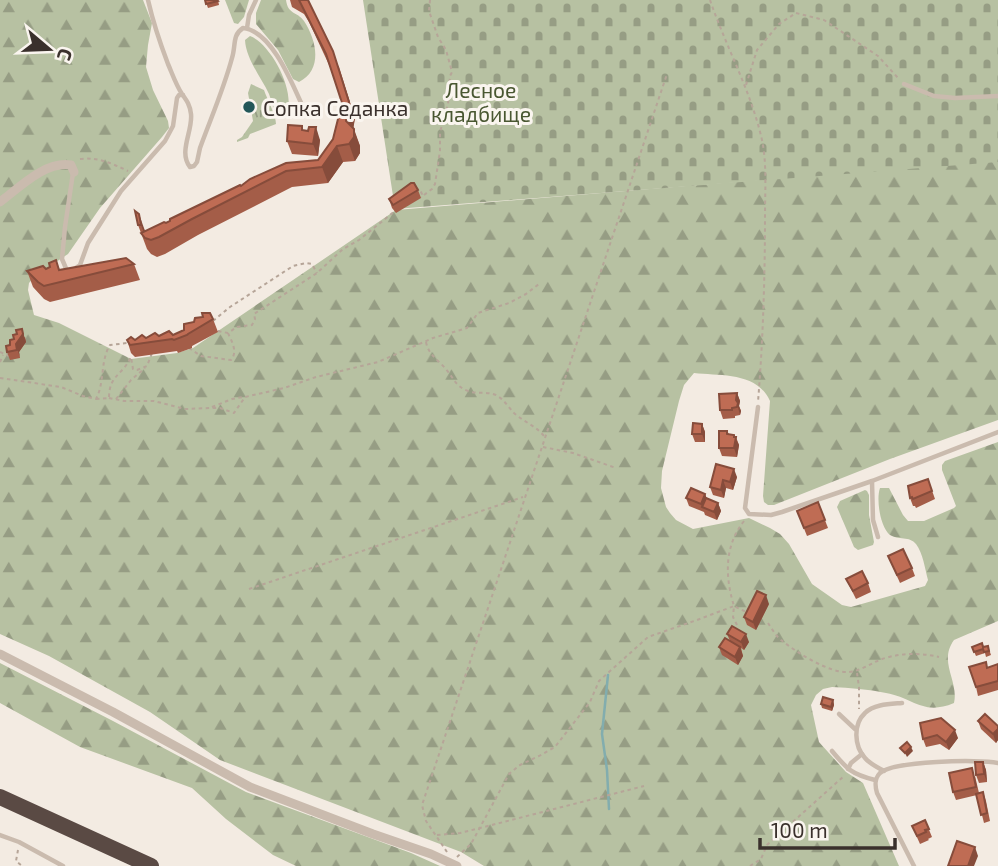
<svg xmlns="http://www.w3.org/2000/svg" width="998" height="866" viewBox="0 0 998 866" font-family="'Exo 2',sans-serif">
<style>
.grass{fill:url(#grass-tufts)}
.forest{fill:url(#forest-firs)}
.cemetery{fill:url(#cemetery-stones)}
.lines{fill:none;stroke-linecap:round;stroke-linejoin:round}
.stream{stroke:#82adae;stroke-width:2.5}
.path{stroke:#b6a598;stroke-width:2;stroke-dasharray:3.5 3.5;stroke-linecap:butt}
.lane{stroke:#cabbae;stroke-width:4.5}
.street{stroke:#cabbae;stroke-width:9}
.highway{stroke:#5a4a44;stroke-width:16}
.wall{fill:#a45d48}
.shaded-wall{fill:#864c3b}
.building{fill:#bf6c54;stroke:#864c3b;stroke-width:2}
.poi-dot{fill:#235759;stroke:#faf5ef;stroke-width:2.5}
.labels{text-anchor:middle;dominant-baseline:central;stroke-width:6;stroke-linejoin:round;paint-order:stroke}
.park-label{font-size:21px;fill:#495731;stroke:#faf5ef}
.poi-label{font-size:21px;fill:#3a302c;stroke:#faf5ef;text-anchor:start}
</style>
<defs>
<pattern id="grass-tufts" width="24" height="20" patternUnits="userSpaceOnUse" patternTransform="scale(1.75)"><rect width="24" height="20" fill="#b7c1a2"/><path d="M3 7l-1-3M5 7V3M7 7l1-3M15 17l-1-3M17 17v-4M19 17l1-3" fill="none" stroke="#969d84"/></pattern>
<pattern id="forest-firs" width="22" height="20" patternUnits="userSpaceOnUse" patternTransform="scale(1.75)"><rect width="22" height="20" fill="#b7c1a2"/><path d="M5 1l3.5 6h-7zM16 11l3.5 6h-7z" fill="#969d84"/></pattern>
<pattern id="cemetery-stones" width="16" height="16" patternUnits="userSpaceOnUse" patternTransform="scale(1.75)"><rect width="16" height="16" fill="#b7c1a2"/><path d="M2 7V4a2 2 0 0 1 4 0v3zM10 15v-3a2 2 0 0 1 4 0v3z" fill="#969d84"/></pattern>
</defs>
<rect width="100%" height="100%" fill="#f3ebe2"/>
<path class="grass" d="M251 84 264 90C267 99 276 115 276 124L250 134 248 138 237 142V140L242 137 253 121 248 93Z"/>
<g class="forest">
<path d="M0 0H143L152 23 148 45 146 67 153 90 168 121 169 128 162 137 100 208 68 254 35 276 29 283 28 290 34 315 59 323 131 359 177 353 193 348 396 210 998 160V420L890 459 774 505H768L764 502 763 496 770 401C757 372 721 376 694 373L684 385 679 401 662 471 661 488 666 507 670 513 676 520 693 529 749 518 770 528 780 534 789 544 812 584 842 605 851 607 925 586 928 580C925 569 923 553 916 544 910 536 898 540 890 535 880 527 876 499 880 488H889L903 515 908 521H924L954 508 956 506 942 470V465L945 461 998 442V621L954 640C938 662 959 681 954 703 923 716 914 698 886 693 868 689 850 688 832 687L823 689 816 695 811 705 819 742 846 772 863 783 899 866H484L461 852 220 760 150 712 49 656 0 634Z"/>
<path d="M225 0H249L244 17 238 24 234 23Z"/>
<path d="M261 0H286C288 15 297 11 304 21 317 41 323 70 299 82L293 79 278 50 256 24V13Z"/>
<path d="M250 36C272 44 300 98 284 118 278 115 278 116 275 111 272 106 271 99 269 94 261 77 246 59 245 40Z"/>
<path d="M865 490 867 491 869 495V515L874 542 873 545 858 550 854 547 837 507 840 501Z"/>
<path d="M0 663 113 721 246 792 411 853 440 866H296L273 855 226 819 192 788 80 747 0 703Z"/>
</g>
<path class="cemetery" d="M363 0H998V162L395 209Z"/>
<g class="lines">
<path class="stream" d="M608 675 602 734 607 770 609 809"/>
<g class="path">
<path d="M710 0C726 47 751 91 762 140 767 164 765 191 765 215 765 277 763 340 758 402"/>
<path d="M746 85 757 50 779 24 796 13 824 20 878 56 899 79"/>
<path d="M80 159C98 157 111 163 128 171"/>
<path d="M415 188 420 190 423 196 421 197"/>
<path d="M424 195 432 189 435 184 440 151V132L448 104 450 76 452 72 446 50 438 37 429 11 430 0"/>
<path d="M213 321 230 307 293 266 306 263 312 264 317 273"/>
<path d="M218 331 228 333 237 327 252 325 255 319 254 314 317 273 343 249 359 240 395 211"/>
<path d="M426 342C428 354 438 360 445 368 453 377 456 387 468 391 478 395 490 390 499 397 505 401 509 408 514 413 524 422 536 426 544 436"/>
<path d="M189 348 201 356 231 360C238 352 232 342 228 333"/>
<path d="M0 352 9 356"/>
<path d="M0 362 3 355"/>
<path d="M0 378 61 387 83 396 96 399C105 382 100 361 110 345L127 343"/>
<path d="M109 398 124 401H154L185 409 211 408H220L234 413 245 397 284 388 316 377 378 362 433 338 467 328 478 313 509 303 526 294 539 284"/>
<path d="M96 399 109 398C109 375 122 376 131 357L133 369 137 370 147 366 152 353"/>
<path d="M116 399 131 380 145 368"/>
<path d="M212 407 232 399 243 397"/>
<path d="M543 447 573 453 616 468"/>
<path d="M744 521C724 546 725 577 734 606L746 612"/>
<path d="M249 589 523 497"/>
<path d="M768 623C772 629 776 636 781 640 796 652 830 674 849 672 859 671 867 666 875 662 894 653 918 652 939 657"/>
<path d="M857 673 859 687V709"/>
<path d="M437 835 460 833 480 828 644 786"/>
<path d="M18 850 16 861 22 866"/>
<path d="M447 852 426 821 422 805 667 74"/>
<path d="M457 857 471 844 509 774 520 765 539 756 555 747 590 702 599 681 648 637 697 620 734 606 733 617 738 627"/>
<path d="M750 866 761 859 767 845 844 776"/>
</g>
<g class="lane">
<path d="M148 0C153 22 160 43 168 64 172 73 176 85 182 94 187 101 190 105 191 114 193 131 178 152 190 167L194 166 197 162 200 148C211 118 224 88 232 58 236 46 232 35 243 28 274 31 295 91 307 116"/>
<path d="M247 28 249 15 256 0"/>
<path d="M904 84 934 96 955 98 998 96"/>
<path d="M73 173 65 227 62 259 68 273 80 265 88 243 121 191 165 141 173 126 177 98 179 95H183"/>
<path d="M758 407 745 508 749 514 771 515 782 512 872 481 998 432"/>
<path d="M872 481 873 520 878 537"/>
<path d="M839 714 855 729"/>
<path d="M832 751C847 769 851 774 875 780"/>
<path d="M848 769 851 763 862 754"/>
<path d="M884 771C877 767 870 764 865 758 854 746 853 724 865 713 874 704 891 704 902 703"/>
<path d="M0 835 19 842 63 866"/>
<path d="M914 866 877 793C875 786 874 779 880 773 893 761 979 759 998 763"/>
</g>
<g class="street">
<path d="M0 202C20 187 45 161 71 165L74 172"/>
<path d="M0 654 113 712 250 787 373 834 431 854 457 866"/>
</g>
<path class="highway" d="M0 797 151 866"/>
</g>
<g class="wall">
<path d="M205 0H218L219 5 208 8Z"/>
<path d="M290 0H299L339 67 355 118 353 128 360 146V153L355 161 343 162 328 183 292 187 198 235 165 254 157 257 151 254 147 249 138 225 135 211 145 231 166 223 241 186 318 160 333 139 342 103 330 67 309 22 304 14 292 7Z"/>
<path d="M304 130 320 140 318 156 292 154 287 141Z"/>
<path d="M418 190 421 198 396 213 392 208 389 199Z"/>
<path d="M134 264 140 280 50 302 44 299 33 287 27 271 46 269 60 270Z"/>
<path d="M213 319 218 332 192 346V348L178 353 177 351 135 357 131 353 127 340 159 336 173 335Z"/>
<path d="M25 337 26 342 19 352 20 358 10 360 7 352 10 345Z"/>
<path d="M737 393 740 401 739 406 741 411 740 415 735 416V418L723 419 720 410Z"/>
<path d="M702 424 705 432V442H695L692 434Z"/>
<path d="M727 431 729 434 736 437 739 445 737 457 722 456 719 448Z"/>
<path d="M716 464 737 477 733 490 726 488 724 498 713 495 710 487Z"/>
<path d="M928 479 935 499 916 508 915 506H913L910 498Z"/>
<path d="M705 494 707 499 718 503 721 511 717 520 705 515 704 512 689 506 686 498Z"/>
<path d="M818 502 828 528 807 536 797 511Z"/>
<path d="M888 556 912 568 915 576 900 583Z"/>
<path d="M846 579 868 583 871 592 856 599Z"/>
<path d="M769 604 756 630 747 625 744 617Z"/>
<path d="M727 634 749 642 744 650 741 648 743 656 738 665 722 655 719 647 730 641Z"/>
<path d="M988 646 991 655 986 657 985 653 976 656 972 647H983Z"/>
<path d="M998 664V690L978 696 976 687Z"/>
<path d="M833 700 834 705 832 711 822 708 821 704Z"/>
<path d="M978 721 998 726V740L996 743 981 729Z"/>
<path d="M920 723 958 738 949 750 940 744 926 747 923 739Z"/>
<path d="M983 762 986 770 987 782 979 783 976 775Z"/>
<path d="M975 776 979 793 983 792 986 801 990 821 984 823 977 795 956 800 953 792Z"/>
<path d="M925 820 932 837 928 839 929 840 920 844 912 826Z"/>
</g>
<g class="shaded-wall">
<path d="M333 51 355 118 352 137 346 121Z"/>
<path d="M316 127 320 140 318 156 313 144Z"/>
<path d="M354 129 360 146V153L355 161 349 144Z"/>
<path d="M337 146 343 162 328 183 322 167Z"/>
<path d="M139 214 145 231 147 241 141 225Z"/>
<path d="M22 329 26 342 19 352 20 358 16 344Z"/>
<path d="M737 393 740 401 739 406 741 411 740 415 736 400Z"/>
<path d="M702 424 705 432V442L702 434Z"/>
<path d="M734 435 739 445 737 457 734 448Z"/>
<path d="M734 469 737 477 733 490 730 482Z"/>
<path d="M723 480 726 488 724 498 721 490Z"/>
<path d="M705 494 708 502 702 507 704 512 701 504Z"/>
<path d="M718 503 721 511 717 520 714 512Z"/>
<path d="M766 595 769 604 756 630 753 622Z"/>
<path d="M746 634 749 642 744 650 741 642Z"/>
<path d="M740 647 743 656 738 665 735 657Z"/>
<path d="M833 700 834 705 832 711 831 707Z"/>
<path d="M998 729V740L996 743 993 734Z"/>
<path d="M955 730 958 738 949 750 946 742Z"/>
<path d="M911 747 913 751 907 757 905 753Z"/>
<path d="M983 762 986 770 987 782 984 774Z"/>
<path d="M975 847 978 856 974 866H968Z"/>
</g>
<g class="building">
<path d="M205 0H217L218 1 206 4Z"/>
<path d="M299 0H308L333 51 349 102 346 121 354 129V137L349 144 337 146 322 167 286 171 192 219 159 237 151 240 145 238 141 233 164 222 166 223 170 221V219L234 188 240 185 241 186 250 179 286 163 318 160 333 139 342 103 326 54Z"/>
<path d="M288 125 302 126V130L308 131 309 127H316L313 144 287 141Z"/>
<path d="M411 183H414L418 190 393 205 389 199Z"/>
<path d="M135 211 139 214 141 225H138Z"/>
<path d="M126 258 134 264 44 286 38 282 27 271 43 266 46 269 50 267 49 263 56 260 59 270Z"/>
<path d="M202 313H210L213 319 188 334 187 335 174 340 172 339 130 345 127 340 131 337 135 340 142 335 146 338 155 333 159 336 169 331 173 335 184 330V324L194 322 195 318 203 317Z"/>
<path d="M22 329 23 334 16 344 17 350 7 352 6 346 10 345V340L14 339 13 335 17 334 16 330Z"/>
<path d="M737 393 736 400 738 403 737 407 732 408V410H720L719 394Z"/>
<path d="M693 423 702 424V434H692Z"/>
<path d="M719 431H727V434L734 435V437H736L734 448H719Z"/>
<path d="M716 464 734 469 730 482 723 480 721 490 710 487Z"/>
<path d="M928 479 932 491 913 499 912 497 910 498 908 486Z"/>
<path d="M691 488 705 494 701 504 686 498Z"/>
<path d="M706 498 718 503 714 512 702 507Z"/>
<path d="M818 502 825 520 804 528 797 511Z"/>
<path d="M903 549 912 568 897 575 888 556Z"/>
<path d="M862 571 868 583 853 591 846 579Z"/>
<path d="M757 591 766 595 753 622 744 617Z"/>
<path d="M732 626 746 634 741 642 727 634Z"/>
<path d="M725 638 740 647 735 657 719 647Z"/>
<path d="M982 643 983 647 988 646 989 651 984 652 983 649 974 652 972 647Z"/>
<path d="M986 662 987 668 998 664V681L976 687 969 667Z"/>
<path d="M823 697 833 700 831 707 821 704Z"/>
<path d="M985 714 998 726V729L993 734 978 721Z"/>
<path d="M941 718 955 730 946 742 937 735 923 739 920 723Z"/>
<path d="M907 742 911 747 905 753 900 748Z"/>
<path d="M975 762H983L984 774 976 775Z"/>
<path d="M972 768 976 787 953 792 949 773Z"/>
<path d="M983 792 987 813 981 815 976 794Z"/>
<path d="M925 820 929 829 925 830 926 832 917 836 912 826Z"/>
<path d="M957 841 975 847 968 866H948Z"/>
</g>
<circle class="poi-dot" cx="249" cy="107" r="7"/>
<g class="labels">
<g class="park-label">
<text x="481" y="89">Лесное<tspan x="481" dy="24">кладбище</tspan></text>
</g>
<g class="poi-label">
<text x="263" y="107">Сопка Седанка</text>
</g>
</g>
<g transform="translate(49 49) rotate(109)" stroke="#faf5ef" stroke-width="5" paint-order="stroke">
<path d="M0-5L12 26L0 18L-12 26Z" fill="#3a302c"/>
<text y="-10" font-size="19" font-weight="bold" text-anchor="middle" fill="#3a302c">С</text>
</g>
<path d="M760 838v10h135v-10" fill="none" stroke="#3a302c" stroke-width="3.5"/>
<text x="771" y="838" font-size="21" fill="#3a302c" stroke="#faf5ef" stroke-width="5" paint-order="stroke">100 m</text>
</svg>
